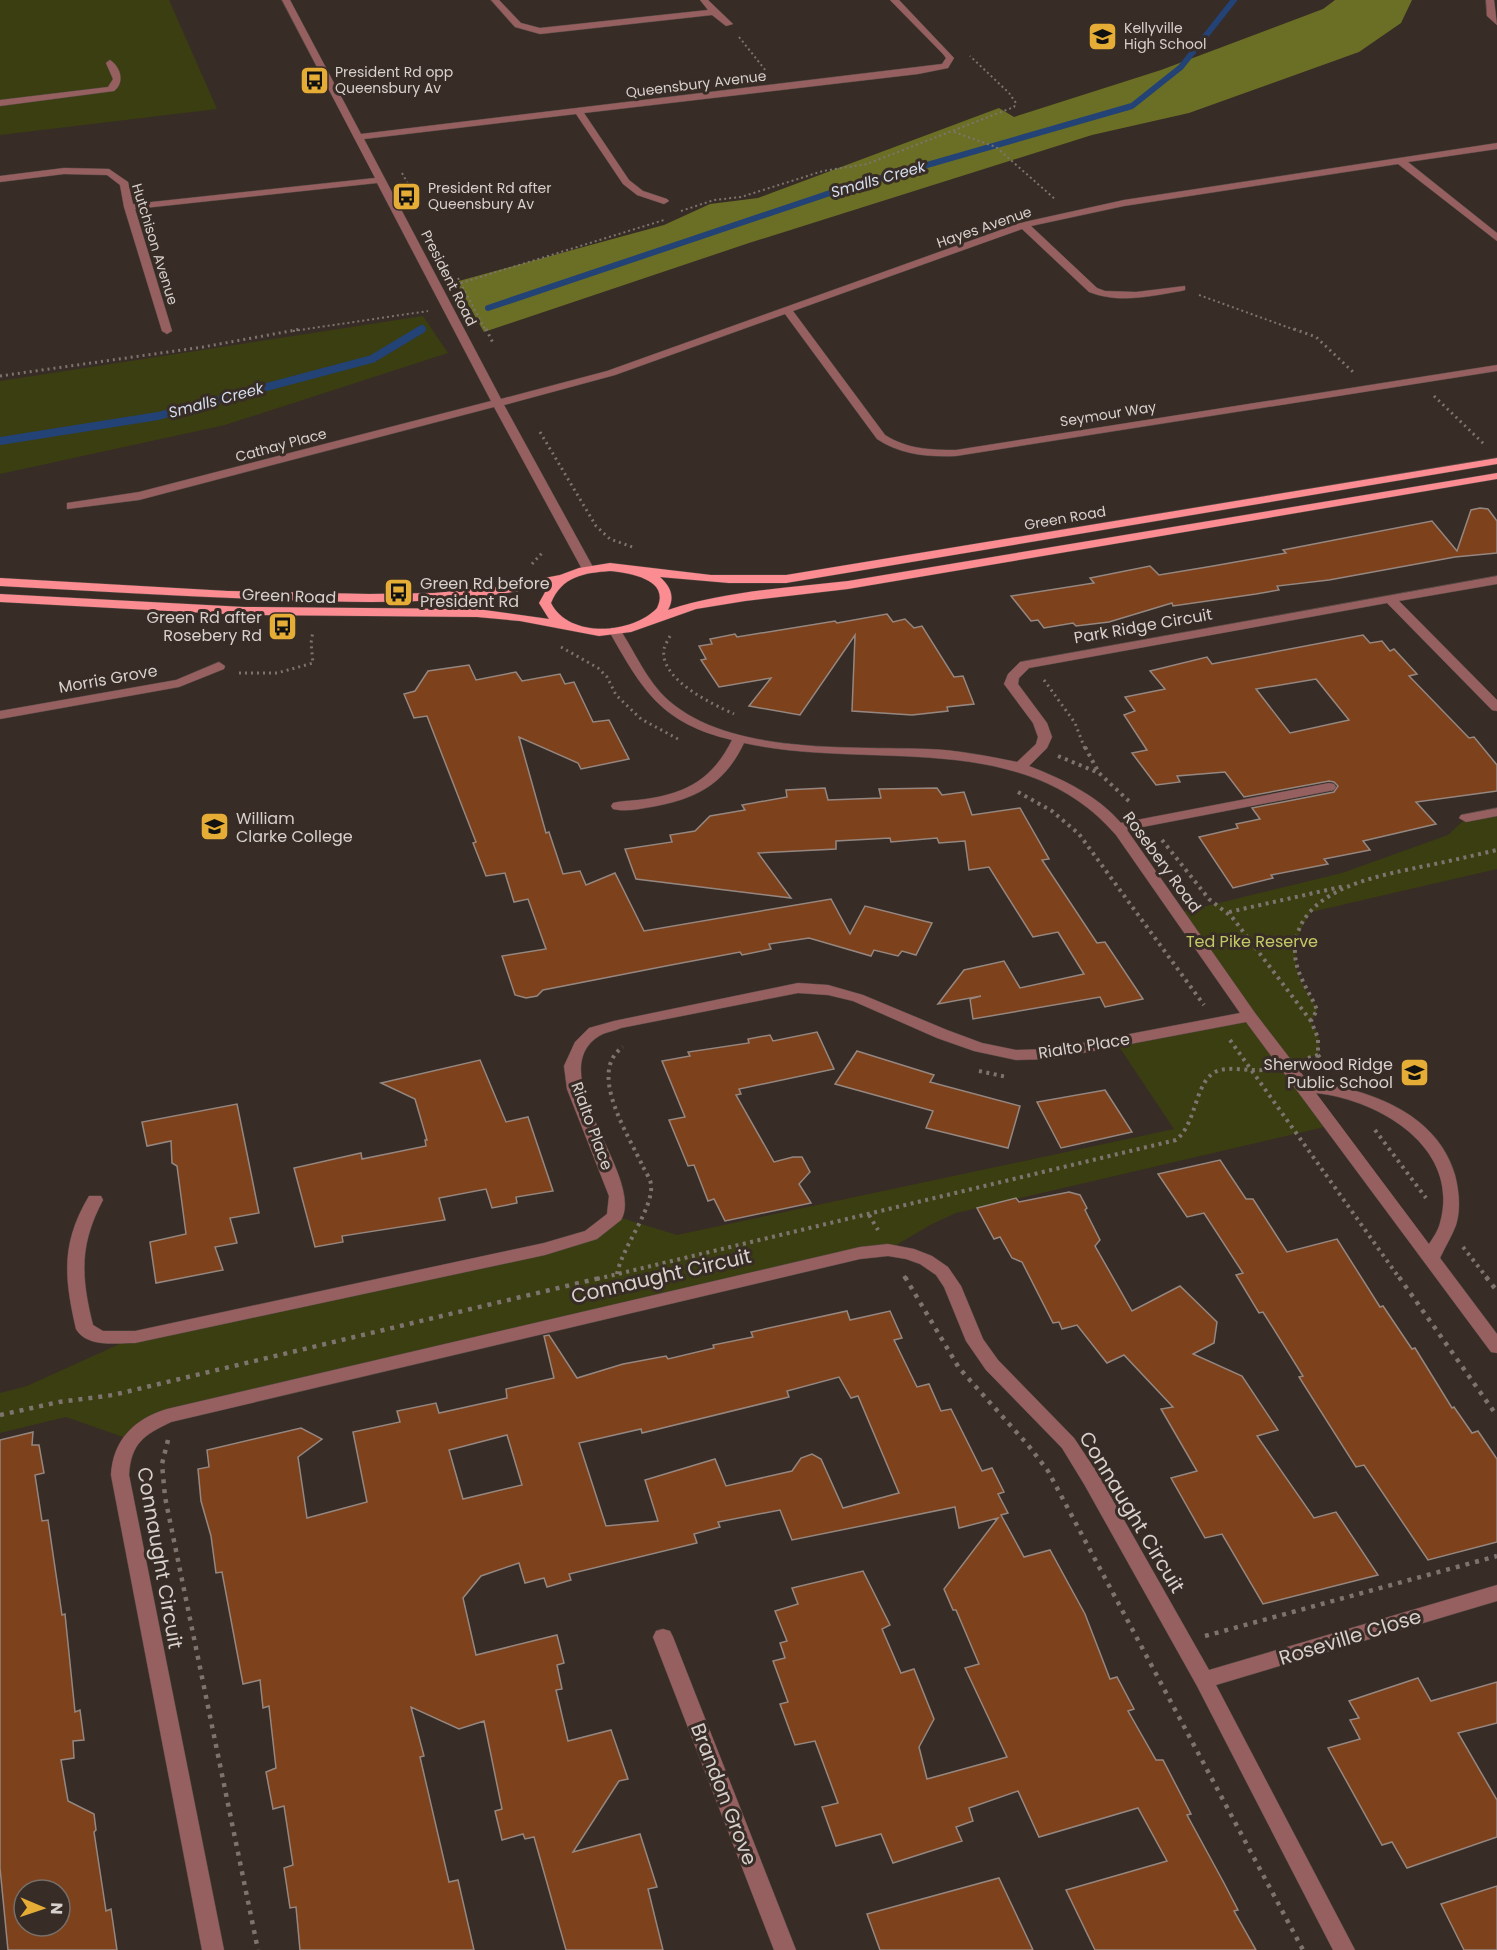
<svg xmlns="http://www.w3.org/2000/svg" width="1497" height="1950" viewBox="0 0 1497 1950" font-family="Poppins,sans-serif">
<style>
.green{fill:#3a3e10}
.forest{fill:#6a6f25}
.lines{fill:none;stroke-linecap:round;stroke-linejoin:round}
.stream-far1{stroke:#234276;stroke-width:6}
.stream{stroke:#234276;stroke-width:8}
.building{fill:#7d411c;stroke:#958780;stroke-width:1.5;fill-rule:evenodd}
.minor-casing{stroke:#554a44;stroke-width:1}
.major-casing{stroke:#554a44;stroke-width:1}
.path-far3{stroke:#7e746f;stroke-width:2;stroke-dasharray:2 3;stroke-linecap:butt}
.path-far2{stroke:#7e746f;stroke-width:3;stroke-dasharray:2 4;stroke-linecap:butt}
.path-far1{stroke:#7e746f;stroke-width:4;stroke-dasharray:3 4.5;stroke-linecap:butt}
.path{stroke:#7e746f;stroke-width:4.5;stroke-dasharray:4 6;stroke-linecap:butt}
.minor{fill:#966061;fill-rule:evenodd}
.major{fill:#fb8d92;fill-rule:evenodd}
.labels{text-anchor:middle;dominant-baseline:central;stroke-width:6;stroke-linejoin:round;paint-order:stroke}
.far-poi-label{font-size:14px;fill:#d7d0cc;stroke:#382c26;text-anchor:start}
.far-street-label{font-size:14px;fill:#d7d0cc;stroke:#382c26}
.far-water-label{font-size:15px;font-style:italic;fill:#d4deef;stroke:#382c26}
.poi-label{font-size:16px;fill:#d7d0cc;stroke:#382c26;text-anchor:start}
.street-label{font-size:16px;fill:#d7d0cc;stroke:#382c26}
.park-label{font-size:16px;fill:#c2ca65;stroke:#382c26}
.near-street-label{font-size:20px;fill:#d7d0cc;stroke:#382c26}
</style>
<rect width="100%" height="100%" fill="#382c26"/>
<g class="green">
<path d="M0 0H169L217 109 0 135Z"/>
<path d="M423 316 448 353 225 425 0 474V381Z"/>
<path d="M1497 812V869L1311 912C1294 937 1289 961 1305 989 1309 996 1314 1002 1317 1010L1311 1022C1318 1034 1321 1041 1318 1055L1287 1063 1333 1125 956 1213 930 1225 888 1250 167 1416 129 1439 66 1417 0 1433V1393L27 1386 135 1337 574 1241 615 1216 677 1235 1174 1129 1116 1042 1249 1016 1178 913 1342 873 1448 835 1466 818Z"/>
</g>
<path class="forest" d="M1335 0H1412L1401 23 1359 52 1189 113 1092 135 749 243 484 332 455 282 664 225 710 204 758 198 999 108 1014 117 1161 70 1323 9Z"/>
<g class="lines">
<g class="stream-far1">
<path d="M488 308 833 192 1132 106 1181 67 1234 0"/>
<path d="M419 331 422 329"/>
</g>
<path class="stream" d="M0 441 158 416 372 359 422 329"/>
</g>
<g class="building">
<path d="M1480 508 1488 509 1497 521V553L1455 557 1329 580 1277 586 1279 590 1256 594 1173 606 1172 603 1109 622 1076 626 1073 623 1044 628 1038 620 1031 621 1011 596 1094 583 1090 578 1150 566 1159 575 1213 566 1286 553 1283 550 1432 521 1457 551 1471 510Z"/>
<path d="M887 614 893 622 905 619 914 628 922 626 954 677 963 676 974 704 947 707 948 711 912 715 852 711 855 635 800 715 749 706 771 678 719 687 701 660 706 659 699 646 712 644 710 639 735 634 737 637 835 621 837 623Z"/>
<path d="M1363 635 1370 643 1382 641 1390 651 1394 649 1417 674 1409 676 1469 738 1474 737 1497 765V791L1416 802 1436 824 1363 841 1370 850 1324 859 1328 864 1271 875 1273 878 1233 888 1199 837 1238 828 1236 824 1260 819 1252 808 1334 792 1338 786 1334 782 1329 781 1244 797 1225 772 1177 776 1180 782 1156 785 1132 753 1147 750 1124 715 1135 711 1125 697 1165 689 1150 671 1207 657 1212 664ZM1316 679 1349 720 1290 733 1256 689Z"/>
<path d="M469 665 476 680 516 672 522 681 560 674 565 684 574 682 593 722 609 720 629 759 581 769 578 763 519 737 546 833 549 832 563 874 580 871 586 885 615 873 644 931 831 899 850 934 865 906 932 923 916 955 902 951 898 956 874 950 871 956 809 938 769 944 771 949 742 955 740 952 671 965 543 990 537 996 526 998 515 995 502 956 546 949 528 899 514 902 505 873 486 876 473 843 476 842 427 716 414 718 404 694 415 691 428 671Z"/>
<path d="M825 788 828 800 881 798 879 789 937 788 942 795 964 792 972 815 1020 808 1049 859 1042 860 1097 943 1105 942 1143 999 1105 1007 1100 997 973 1019 970 999 981 996 938 1004 964 970 1004 961 1020 988 1084 974 1058 932 1033 937 989 867 969 870 965 841 939 843 937 838 891 842 890 838 836 841V849L758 853 791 898 636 879 625 849 672 842 670 835 695 831 710 816 745 810 742 805 787 797 786 790Z"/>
<path d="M817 1032 834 1069 739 1089 741 1094 736 1095 774 1162 793 1157H802L810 1172 799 1184 811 1203 725 1221 714 1199 708 1201 694 1165 688 1166 669 1120 685 1117 662 1061 690 1056 688 1052 749 1043 748 1039 770 1035 773 1041Z"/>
<path d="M857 1051 934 1075 930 1082 1020 1106 1008 1148 926 1128 933 1111 835 1084Z"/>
<path d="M480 1060 506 1122 528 1117 553 1191 516 1197 517 1203 492 1208 486 1189 439 1198 445 1220 342 1236 343 1242 315 1247 294 1168 361 1153 362 1159 426 1146 425 1140H427L415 1099 381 1083Z"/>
<path d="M1105 1090 1132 1132 1061 1148 1037 1102Z"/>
<path d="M237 1104 259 1213 230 1218 237 1243 215 1247 223 1270 156 1283 150 1242 186 1234 177 1166 172 1163 171 1141 147 1146 142 1122Z"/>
<path d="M1220 1160 1246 1199H1253L1287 1252 1337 1239 1380 1307 1383 1306 1412 1349 1415 1348 1452 1408 1454 1407 1472 1433 1478 1431 1497 1459V1542L1428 1560 1364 1465 1356 1467 1299 1377 1303 1376 1263 1312 1259 1313 1236 1275 1243 1273 1204 1213 1187 1217 1158 1174Z"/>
<path d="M1069 1192 1080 1195 1087 1208 1085 1210 1100 1240 1095 1246 1132 1311 1180 1286 1217 1322 1214 1343 1193 1354 1242 1376 1278 1430 1257 1436 1314 1518 1336 1512 1378 1575 1263 1604 1222 1534 1205 1538 1171 1478 1197 1471 1161 1409 1173 1407 1124 1355 1107 1363 1077 1325 1062 1329 1059 1322 1053 1323 1022 1262 1012 1258 1000 1237 994 1239 977 1208 1016 1198 1019 1202Z"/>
<path d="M847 1311 850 1320 890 1311 902 1338 894 1340 917 1387 929 1384 941 1411 951 1409 982 1471 992 1468 1004 1492 998 1494 1008 1513 1001 1515 1024 1557 1050 1550 1085 1614 1110 1679 1117 1677 1134 1709 1128 1711 1156 1760H1163L1191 1814 1187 1815 1224 1883 1238 1910 1234 1911 1256 1950H1095L1066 1890 1167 1861 1138 1808 1039 1837 1018 1791 969 1808 973 1821 956 1827 962 1841 893 1863 881 1834 836 1846 822 1807 838 1803 815 1741 795 1745 780 1704 788 1702 773 1661 785 1658 780 1643 787 1641 775 1611 798 1604 792 1588 863 1571 890 1625 882 1629 901 1673 914 1669 934 1719 919 1747 927 1779 1007 1757 965 1668 979 1664 956 1610H953L944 1589 998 1518 959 1528 955 1507 792 1540 780 1510 718 1522 720 1527 694 1534 697 1543 569 1574 571 1580 547 1587 544 1578 525 1583 519 1563 481 1576 463 1598 476 1655 557 1635 564 1663 557 1665 562 1689 556 1690 568 1741 611 1730 628 1779 619 1781 573 1852 640 1834 657 1887 648 1889 663 1950H566L534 1837 525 1839 523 1834 502 1840 495 1811 502 1809 484 1721 459 1729 411 1707 424 1756 420 1757 449 1882 458 1880 474 1950H300L296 1907 290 1908 284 1868 293 1865 284 1806 273 1809 266 1772 276 1768 269 1706 263 1708 260 1680 243 1684 222 1572 216 1573 211 1536 201 1501 198 1469 209 1467 207 1450 301 1428 322 1439 298 1457 307 1518 367 1502 353 1432 400 1422 397 1411 436 1403 439 1413 507 1398 506 1389 554 1378 544 1336 549 1335 577 1378 623 1364 666 1356 668 1359 714 1348 713 1345 753 1337 751 1332ZM839 1377 851 1398 858 1396 899 1493 843 1508 821 1459 812 1454 801 1458 792 1471 726 1486 715 1459 645 1480 658 1521 606 1526 579 1443 641 1429 642 1433 789 1397 787 1391ZM507 1435 522 1485 463 1499 449 1450Z"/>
<path d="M33 1432 32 1445H39L44 1473 35 1475 42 1521 48 1520 62 1615 65 1614 75 1712 80 1710 84 1740 73 1741 74 1758 61 1760 68 1801 94 1814 96 1830 94 1832 106 1911 111 1909 117 1950H8L0 1868V1440ZM24 1890H60V1926H24Z"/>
<path d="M1418 1678 1431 1701 1497 1682V1723L1458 1733 1497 1800V1837L1407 1868 1392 1842 1382 1845 1328 1748 1360 1739 1350 1720 1359 1718 1349 1701Z"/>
<path d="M999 1878 1033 1950H880L867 1914Z"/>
<path d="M1497 1886V1950H1464L1441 1904Z"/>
</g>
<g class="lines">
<defs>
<g id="minor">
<path d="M282 0H290L361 134 942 64 946 58 943 54 890 0H899L954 58 948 68 918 74 584 113 629 180 643 191 667 199 669 201 664 204 637 195 623 184 576 114 364 139 501 399 607 371 1020 223 1124 200 1497 143V149L1408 162 1497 233V241L1398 164 1124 206 1031 226 1097 288 1105 291 1136 292 1185 286V290L1181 291C1150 296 1120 304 1089 292L1022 229 793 311 885 435C907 449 930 450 956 450L1497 365V371L956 456C928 457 901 455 877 439L785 314 615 375 504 405 594 569 592 572H584L582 569 494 407 139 500 67 509V503L139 492 491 401 377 183 135 209 172 331 167 334 162 331 124 207 120 185 107 175 64 174 0 182V176L64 168 109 169 128 182 133 204 375 178Z"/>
<path d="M491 0H499L521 23 540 28 708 10 700 0H708L733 24 726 26 712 15 540 34 515 27Z"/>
<path d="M1486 0H1494L1497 25 1487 16Z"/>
<path d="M110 60C121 67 125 83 114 91L0 106V100L108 87 113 79 106 63Z"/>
<path d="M1497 576V584L1399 601 1497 700V711L1492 710 1387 603 1029 668 1019 678 1018 684 1047 723 1052 737 1047 748 1029 766C1062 779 1097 795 1121 823L1329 783 1334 784 1336 787 1334 790 1329 791 1127 830 1255 1013 1308 1082C1366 1088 1437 1112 1455 1175 1459 1191 1461 1209 1456 1225 1452 1236 1445 1247 1440 1258L1497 1334V1353L1491 1352 1246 1022 1051 1059 1016 1060 974 1051 937 1038 853 1001 828 995 798 993 621 1028C615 1031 605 1032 599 1036 540 1073 646 1178 621 1220L597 1239 545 1255 135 1343C117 1343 87 1348 76 1329 64 1277 61 1243 89 1196H101L103 1200C79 1245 81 1277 93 1325L103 1331H135L544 1243 585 1231 607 1214 609 1196 567 1089 564 1066 575 1042 589 1028 614 1021 798 983 828 985 863 995 947 1030 982 1043 1016 1050 1051 1049 1240 1013 1116 835C1022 726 869 771 744 743 724 785 696 799 651 807 639 809 625 812 613 809L611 806 613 803C624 800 635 801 646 799 688 793 713 778 732 740 661 723 643 691 609 631L611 628H619C635 652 646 680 668 700 730 755 849 746 927 749 958 750 987 756 1017 762L1036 744 1038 737 1033 723 1004 684 1008 674 1020 662ZM1316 1093C1380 1100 1461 1148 1440 1223 1438 1231 1433 1238 1429 1244Z"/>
<path d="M219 662 225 666 224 669 179 687 0 719V711L176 680Z"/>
<path d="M1497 808V816L1466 822 1459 818 1461 815Z"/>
<path d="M888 1244 914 1249 932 1256 948 1267 961 1286 983 1339 998 1360 1074 1438 1098 1474 1209 1670 1497 1585V1601L1216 1685 1355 1950H1333L1197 1686 1084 1484 1062 1448 986 1370 966 1341 944 1287 936 1275 920 1264 906 1259 888 1256 860 1259 171 1422C144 1435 131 1443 129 1475L224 1950H202L111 1475C113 1440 134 1419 167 1409L860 1247Z"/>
<path d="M663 1629 670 1631 673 1637 796 1950H774L653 1637 656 1631Z"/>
</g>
<path id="major" d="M1497 458V464L786 583H729L660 577C671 587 675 597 668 610 725 591 788 588 848 581L1497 473V479L848 589 745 601 696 609 631 632 599 636 520 621 477 617 244 615 0 602V594L244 607 477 609 549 619 539 603 549 585C461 605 371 603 282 600 188 597 94 591 0 586V578L228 591 369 594 434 593 498 587 560 575 579 568 610 563 711 575H786ZM610 571C629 573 671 579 657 608 633 634 569 639 551 603 562 576 584 573 610 571Z"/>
</defs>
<use href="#minor" class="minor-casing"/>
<use href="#major" class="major-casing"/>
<g class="path-far3">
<path d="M739 37 766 71"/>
<path d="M954 132 996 147 1056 200"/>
<path d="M402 173 414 195"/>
<path d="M681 211 714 200 741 197 823 171 867 164 1014 107 1016 103 1009 93 970 56"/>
<path d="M458 278 486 331"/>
<path d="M461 283 664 220"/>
<path d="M1199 295 1298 331"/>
<path d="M293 331 428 311"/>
</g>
<g class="path-far2">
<path d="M486 329 493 343"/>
<path d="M1294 329 1316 337 1353 372"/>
<path d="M0 376 203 347 301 329"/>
<path d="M1434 396 1485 445"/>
<path d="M540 432 596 526 610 539 635 548"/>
<path d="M532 564 542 553"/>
<path d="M670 636C668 640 665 645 664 649 659 679 712 704 734 714"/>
<path d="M561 647 598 668 607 677 616 695 641 719 678 739"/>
<path d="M239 673H277L313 663 311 643 313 631"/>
<path d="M1044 680 1075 723 1085 749"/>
</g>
<g class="path-far1">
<path d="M1085 747 1099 773 1132 804"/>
<path d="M1058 756 1099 773"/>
<path d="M1018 792 1052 811 1079 834 1204 1005"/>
<path d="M1162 840 1209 899 1232 917 1311 1021"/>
<path d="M1229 912 1345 886"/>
<path d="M1230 1040 1400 1279"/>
<path d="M1318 1055 1328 1069"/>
<path d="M1308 1058 1318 1055V1038L1311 1021 1317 1010C1310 992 1296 975 1295 954 1293 891 1373 877 1420 867 1446 862 1471 856 1497 850"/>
<path d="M979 1071 1007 1077"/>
<path d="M1375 1130 1426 1198"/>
<path d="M869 1215 878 1230"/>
<path d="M1463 1247 1488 1279"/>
<path d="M617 1274C622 1247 654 1208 651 1184 650 1179 646 1172 643 1167 630 1137 586 1072 623 1047"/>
<path d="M904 1276 906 1279"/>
<path d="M597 1279 1176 1140C1198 1123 1194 1077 1220 1070 1234 1067 1249 1071 1263 1070"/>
</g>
<g class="path">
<path d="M905 1277 959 1368 1028 1445 1048 1471 1303 1950"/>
<path d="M1399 1277 1497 1416"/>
<path d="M1486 1277 1497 1291"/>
<path d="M0 1415 59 1402 113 1395 604 1277"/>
<path d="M168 1440 162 1464 165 1497 258 1950"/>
<path d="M1205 1636 1497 1556"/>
</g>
<use href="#minor" class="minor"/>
<use href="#major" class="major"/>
</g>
<defs>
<symbol id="school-square" viewBox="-11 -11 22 22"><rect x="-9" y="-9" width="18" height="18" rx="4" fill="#e5ad35" stroke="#382c26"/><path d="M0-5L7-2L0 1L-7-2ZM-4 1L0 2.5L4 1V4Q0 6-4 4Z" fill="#111"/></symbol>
<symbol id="bus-square" viewBox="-11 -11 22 22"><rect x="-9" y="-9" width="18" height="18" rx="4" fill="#e5ad35" stroke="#382c26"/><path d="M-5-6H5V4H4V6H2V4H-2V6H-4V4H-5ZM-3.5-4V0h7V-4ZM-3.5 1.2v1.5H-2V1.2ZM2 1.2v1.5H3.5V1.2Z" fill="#111"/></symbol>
</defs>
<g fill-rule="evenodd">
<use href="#school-square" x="1086" y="20" width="33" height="33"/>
<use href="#bus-square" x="298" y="64" width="33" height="33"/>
<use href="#bus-square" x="390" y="180" width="33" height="33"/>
<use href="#bus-square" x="382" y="576" width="33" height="33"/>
<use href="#bus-square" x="266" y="610" width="33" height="33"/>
<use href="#school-square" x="198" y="810" width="33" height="33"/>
<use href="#school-square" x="1398" y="1056" width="33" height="33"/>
</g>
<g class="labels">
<g class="far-poi-label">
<text x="1124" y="28">Kellyville<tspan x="1124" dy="16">High School</tspan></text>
<text x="335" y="72">President Rd opp<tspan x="335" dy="16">Queensbury Av</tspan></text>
<text x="428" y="188">President Rd after<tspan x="428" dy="16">Queensbury Av</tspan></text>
</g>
<g class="far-street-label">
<text transform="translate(696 84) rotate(-7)">Queensbury Avenue</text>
<text transform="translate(984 227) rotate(-19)">Hayes Avenue</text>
<text transform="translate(155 244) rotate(73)">Hutchison Avenue</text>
<text transform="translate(449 278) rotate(63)">President Road</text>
<text transform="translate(1108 414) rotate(-9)">Seymour Way</text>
<text transform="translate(281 445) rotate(-15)">Cathay Place</text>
<text transform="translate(1065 518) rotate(-10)">Green Road</text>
</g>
<g class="far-water-label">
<text transform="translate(878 179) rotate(-16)">Smalls Creek</text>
<text transform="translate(216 400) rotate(-15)">Smalls Creek</text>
</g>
<g class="poi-label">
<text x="420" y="583">Green Rd before<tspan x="420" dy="18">President Rd</tspan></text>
<text x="262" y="617" text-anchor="end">Green Rd after<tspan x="262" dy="18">Rosebery Rd</tspan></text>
<text x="236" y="818">William<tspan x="236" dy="18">Clarke College</tspan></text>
<text x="1393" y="1064" text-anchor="end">Sherwood Ridge<tspan x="1393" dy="18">Public School</tspan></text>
</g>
<g class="street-label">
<text transform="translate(289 596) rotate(2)">Green Road</text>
<text transform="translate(1143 626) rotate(-10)">Park Ridge Circuit</text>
<text transform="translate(108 679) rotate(-10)">Morris Grove</text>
<text transform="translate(1162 862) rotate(54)">Rosebery Road</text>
<text transform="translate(1084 1046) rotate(-9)">Rialto Place</text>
<text transform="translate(592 1126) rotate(70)">Rialto Place</text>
</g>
<g class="park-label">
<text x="1252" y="941">Ted Pike Reserve</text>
</g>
<g class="near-street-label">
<text transform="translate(661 1276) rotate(-13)">Connaught Circuit</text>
<text transform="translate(1132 1512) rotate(59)">Connaught Circuit</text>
<text transform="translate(160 1558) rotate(80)">Connaught Circuit</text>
<text transform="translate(1350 1637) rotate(-17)">Roseville Close</text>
<text transform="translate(724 1794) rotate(69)">Brandon Grove</text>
</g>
</g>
<g transform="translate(42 1908) rotate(92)"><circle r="28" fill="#382c26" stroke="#786e68" stroke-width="1.5"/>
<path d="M0-4.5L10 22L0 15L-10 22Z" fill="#e5ad35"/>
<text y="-9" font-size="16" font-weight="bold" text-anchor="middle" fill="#d7d0cc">N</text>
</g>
</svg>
